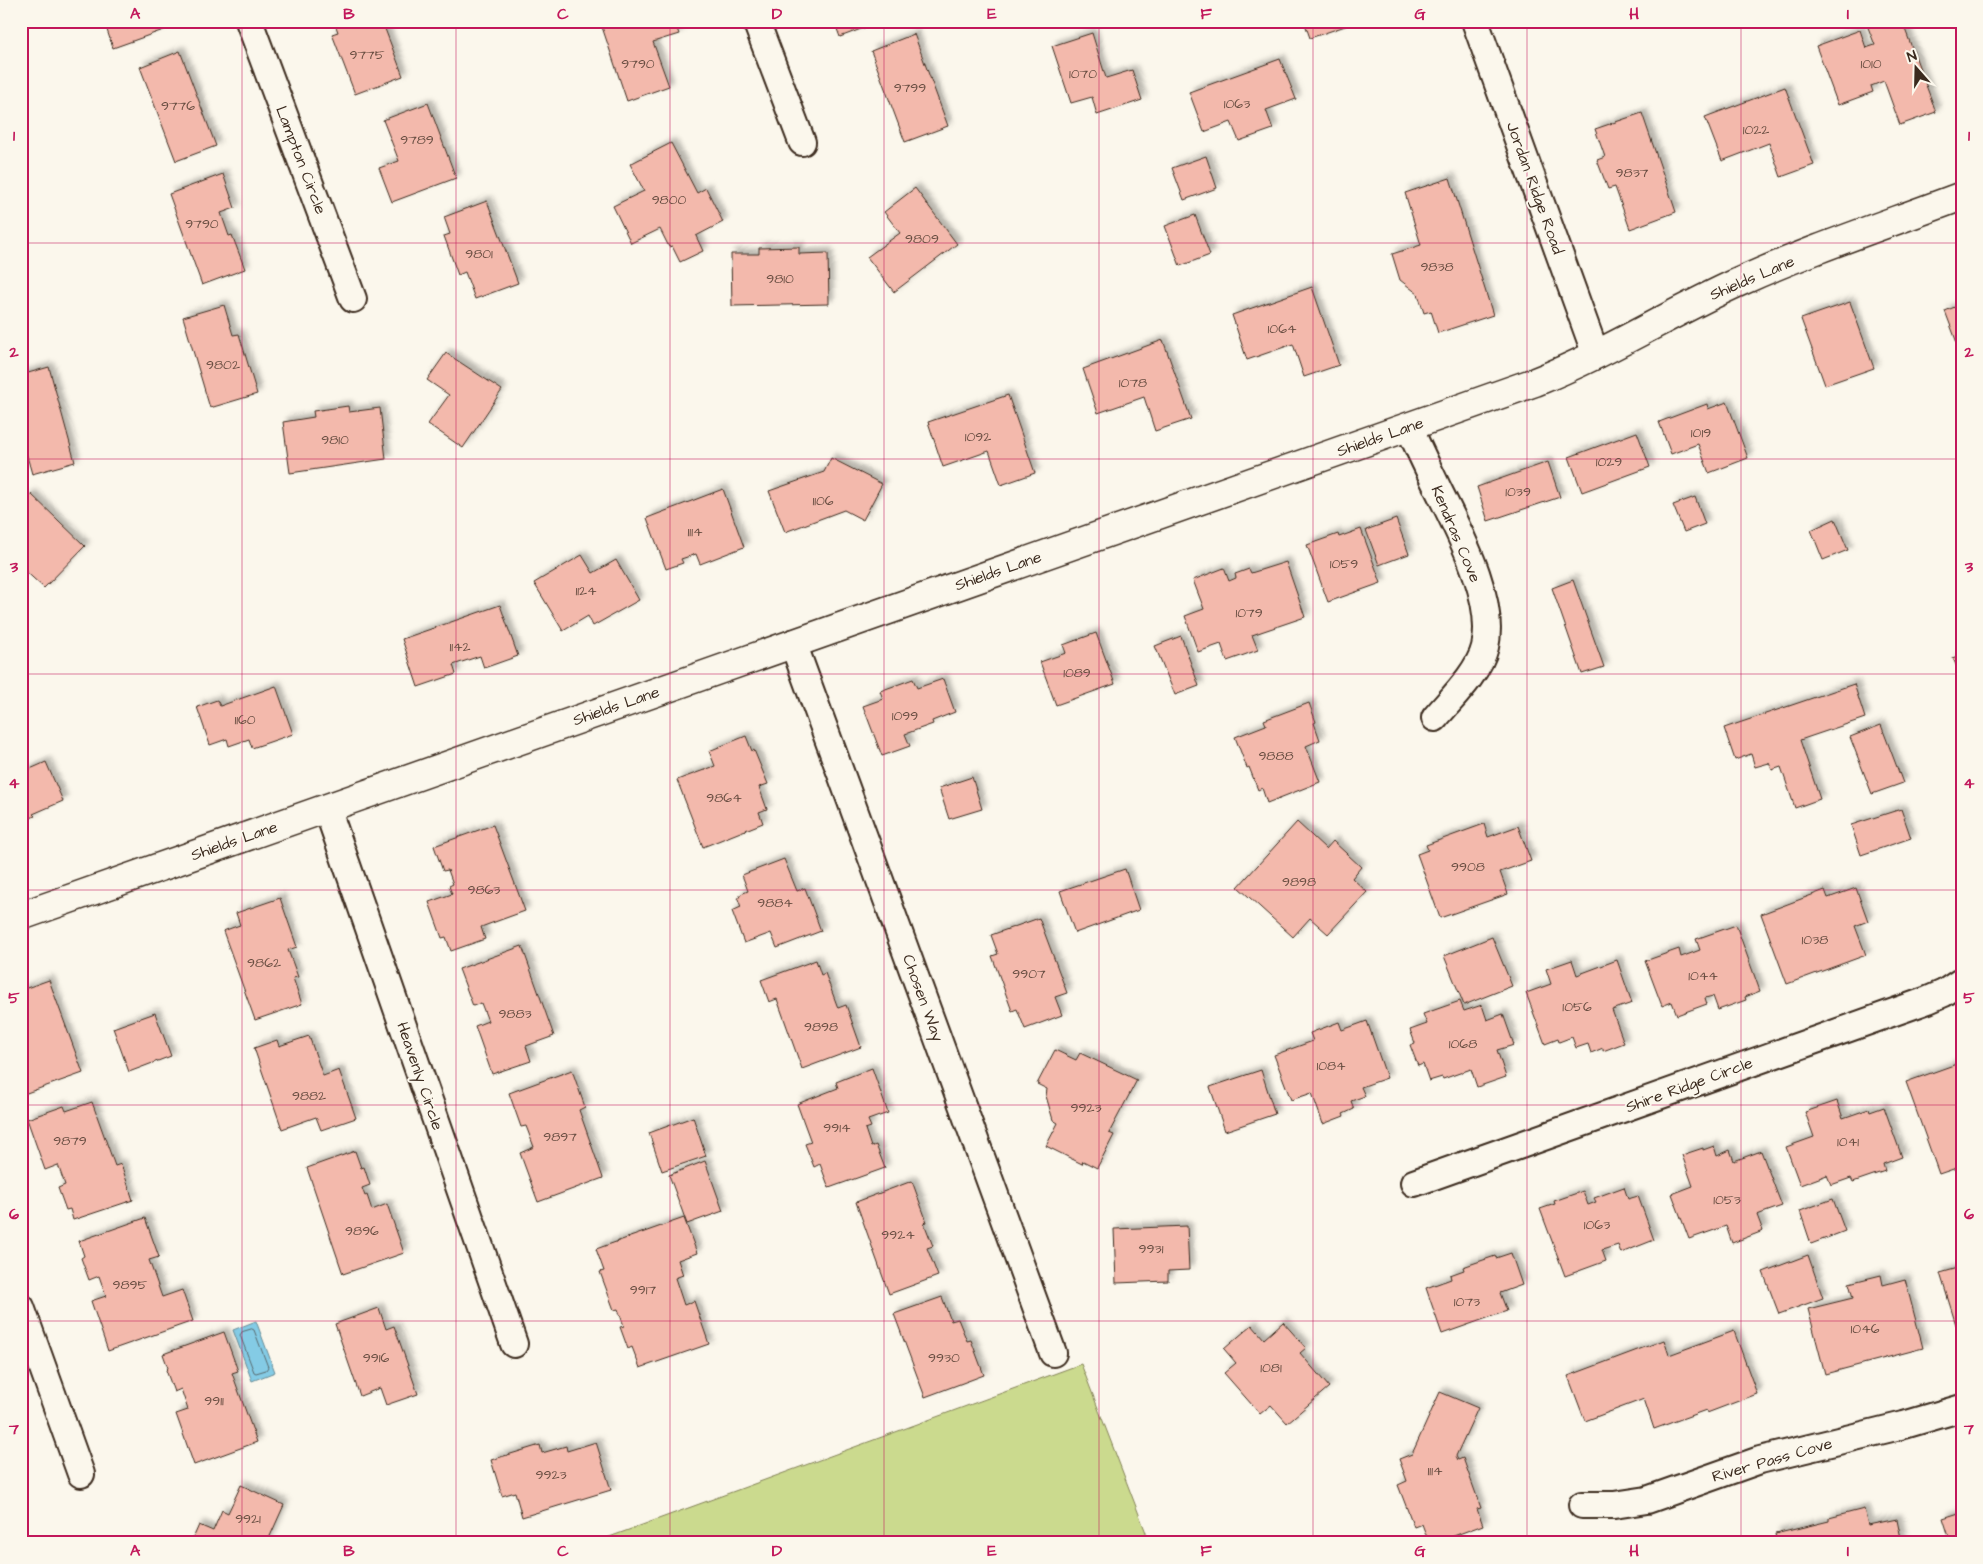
<svg xmlns="http://www.w3.org/2000/svg" width="1983" height="1564" viewBox="0 0 1983 1564" font-family="'Architects Daughter',sans-serif">
<style>
.green{fill:#cbda8e;stroke:#838256}
.water{fill:#84cbe5;stroke:#678b95}
.lines{fill:none;stroke-linecap:round;stroke-linejoin:round}
.shore{stroke:#586a6e;stroke-width:1}
.building{fill:#f3b9ac;stroke:#3b2a1e;filter:url(#shadow)}
.minor-casing{stroke:#3b2a1e;stroke-width:30}
.secondary-casing{stroke:#3b2a1e;stroke-width:31}
.minor{stroke:#fbf7ec;stroke-width:26}
.secondary{stroke:#fbf7ec;stroke-width:28}
.grid{fill:none;stroke:#c2185b;stroke-width:1;stroke-opacity:0.55}
.labels{text-anchor:middle;dominant-baseline:central;stroke-width:4;stroke-linejoin:round;paint-order:stroke}
.number-label{font-size:14px;fill:#694e42}
.street-label{font-size:16px;fill:#3b2a1e;stroke:#fbf7ec}
.neatline{fill:none;stroke:#c2185b;stroke-width:2}
.grid-label{font-size:16px;text-anchor:middle;font-weight:bold;fill:#c2185b}
</style>
<defs>
<filter id="shadow"><feDropShadow dx="4.5" dy="-4.5" stdDeviation="2.5" flood-color="#0004"/></filter>
</defs>
<rect width="100%" height="100%" fill="#fbf7ec"/>
<filter id="ink" filterUnits="userSpaceOnUse"><feTurbulence type="fractalNoise" baseFrequency=".02" numOctaves="2"/><feDisplacementMap in="SourceGraphic" scale="10" xChannelSelector="R" yChannelSelector="G"/><feConvolveMatrix kernelMatrix="1 2 1 2 8 2 1 2 1" color-interpolation-filters="sRGB"/></filter>
<g filter="url(#ink)">
<path class="green" d="M1081 1364 1150 1543H593Z"/>
<path class="water" d="M256 1321 275 1372 252 1381 233 1330Z"/>
<g class="lines">
<path class="shore" d="M252 1329 254 1330 268 1367 266 1370 256 1373 254 1372 240 1335 242 1332Z"/>
</g>
<g class="building">
<path d="M104 21H167L169 28 113 48Z"/>
<path d="M334 21H382L403 76 355 94 332 34 338 32Z"/>
<path d="M600 21H674L679 34 653 42 669 86 627 101Z"/>
<path d="M834 21H882L840 37Z"/>
<path d="M1304 21H1360L1310 38Z"/>
<path d="M1876 21H1902L1936 112 1900 125 1884 81 1871 86 1873 92 1838 105 1816 46 1860 30 1866 48 1875 45 1867 25Z"/>
<path d="M1092 33 1106 78 1132 70 1142 100 1097 115 1092 97 1071 103 1052 46Z"/>
<path d="M914 34 948 126 905 142 871 51Z"/>
<path d="M180 51 216 146 176 161 140 67Z"/>
<path d="M1280 59 1296 99 1266 110 1273 129 1239 141 1231 122 1204 132 1189 92Z"/>
<path d="M1785 87 1814 165 1781 177 1769 143 1722 161 1705 117Z"/>
<path d="M428 103 456 178 392 202 379 168 399 161 383 120Z"/>
<path d="M1642 113 1676 212 1630 229 1615 187 1608 189 1597 160 1605 157 1595 129Z"/>
<path d="M671 143 697 193 706 188 723 222 696 236 703 251 680 262 672 246 669 247 660 229 631 243 613 206 644 191 630 164Z"/>
<path d="M1206 156 1217 188 1184 200 1172 168Z"/>
<path d="M223 174 235 208 221 213 229 236 232 235 245 269 202 285 169 194Z"/>
<path d="M1450 178 1493 315 1438 333 1431 311 1424 313 1418 294 1400 280 1392 254 1421 245 1405 193Z"/>
<path d="M915 188 957 244 894 292 867 257 900 233 884 212Z"/>
<path d="M487 201 518 283 475 299 465 272 458 275 444 236 450 234 444 217Z"/>
<path d="M1195 215 1210 255 1180 266 1165 226Z"/>
<path d="M799 247V254L828 253 829 304 732 306 731 254H759V248Z"/>
<path d="M1312 287 1339 365 1304 377 1293 344 1247 360 1232 315Z"/>
<path d="M1850 302 1874 368 1825 385 1801 319Z"/>
<path d="M1962 304V356L1945 311Z"/>
<path d="M224 305 233 335 239 334 257 394 210 408 183 317Z"/>
<path d="M1163 340 1191 419 1155 431 1144 397 1098 413 1083 369Z"/>
<path d="M446 353 502 390 463 448 428 424 449 395 427 380Z"/>
<path d="M49 367 75 462 32 474 21 435V375Z"/>
<path d="M1008 395 1035 473 1001 485 989 451 943 467 928 422Z"/>
<path d="M1727 402 1748 458 1709 473 1698 444 1671 454 1659 422 1707 404 1708 409Z"/>
<path d="M348 406 349 412 380 408 386 459 290 473 283 422 314 417 313 411Z"/>
<path d="M1637 432 1650 467 1582 492 1569 457Z"/>
<path d="M831 458 882 484 863 520 844 510 785 532 769 491 824 472Z"/>
<path d="M1548 462 1560 497 1488 521 1477 487Z"/>
<path d="M723 489 744 547 700 564 696 554 681 559 683 563 666 569 647 518Z"/>
<path d="M31 494 85 546 44 588 21 567V505Z"/>
<path d="M1695 497 1705 524 1684 532 1673 505Z"/>
<path d="M1396 519 1409 554 1379 565 1366 530Z"/>
<path d="M1835 519 1848 550 1823 560 1811 530Z"/>
<path d="M1361 529 1381 583 1328 602 1307 545 1338 534 1339 537Z"/>
<path d="M582 555 593 573 616 560 639 600 593 626 588 616 563 631 534 583Z"/>
<path d="M1286 562 1305 617 1252 635 1258 650 1227 661 1221 644 1198 652 1185 616 1204 609 1193 580 1224 568 1229 581 1236 578 1235 574 1249 569 1251 573Z"/>
<path d="M1573 580 1604 667 1582 674 1552 588Z"/>
<path d="M500 605 518 656 484 668 480 656 453 665 456 674 418 687 402 639Z"/>
<path d="M1096 633 1115 684 1056 705 1040 662 1066 653 1063 645Z"/>
<path d="M1181 636 1199 686 1175 695 1155 646Z"/>
<path d="M1962 655V679L1953 658Z"/>
<path d="M913 679 917 688 943 679 955 712 932 721 933 724 905 734 910 746 882 756 863 706 883 699 880 691Z"/>
<path d="M1854 684 1865 718 1800 740 1820 799 1795 808 1781 767 1772 770 1769 763 1755 767 1751 754 1735 760 1724 728Z"/>
<path d="M276 686 293 734 252 748 249 739 229 746 227 739 210 745 197 707 217 700 220 706Z"/>
<path d="M1309 703 1316 722 1314 723 1320 740 1306 746 1320 782 1267 803 1262 788 1258 790 1249 767 1247 768 1235 737 1266 725 1264 720Z"/>
<path d="M1881 725 1903 783 1872 794 1850 737Z"/>
<path d="M746 736 752 751 754 750 768 784 759 787 767 809 759 812 763 823 703 847 677 780 715 766 709 751Z"/>
<path d="M46 762 63 801 33 814 35 816 21 822V773Z"/>
<path d="M972 777 982 809 949 819 939 788Z"/>
<path d="M1901 809 1911 838 1861 855 1851 825Z"/>
<path d="M1297 822 1326 849 1333 841 1361 867 1352 878 1367 892 1328 934 1310 918 1293 937 1238 887Z"/>
<path d="M1484 824 1488 837 1518 826 1531 861 1500 872 1508 894 1440 918 1417 854 1428 850 1426 845Z"/>
<path d="M493 825 525 911 481 927 485 939 451 951 446 937 442 938 429 902 452 894 449 886 453 884 448 870 443 871 434 846Z"/>
<path d="M784 859 797 891 805 888 821 931 777 948 771 933 744 943 732 911 741 907 738 899 741 894 748 891 742 875Z"/>
<path d="M1125 869 1139 910 1075 933 1060 891Z"/>
<path d="M1856 888 1868 921 1855 926 1866 955 1787 984 1761 914 1825 890 1828 898Z"/>
<path d="M280 898 297 947 288 950 298 977 293 978 302 1004 255 1020 223 931 240 925 236 913Z"/>
<path d="M1039 918 1067 993 1055 997 1062 1015 1025 1029 1017 1009 1012 1011 992 956 998 954 991 935Z"/>
<path d="M1736 925 1760 991 1745 997 1746 1000 1718 1010 1713 996 1705 998 1707 1004 1677 1015 1672 1002 1662 1006 1645 961 1679 949 1681 957 1700 950 1696 939Z"/>
<path d="M1492 937 1512 986 1464 1005 1444 956Z"/>
<path d="M522 946 554 1036 526 1046 531 1061 492 1074 475 1026 488 1021 481 1003 473 1006 459 969Z"/>
<path d="M816 960 821 975 825 973 838 1008 846 1005 861 1047 802 1069 777 999 769 1002 761 980Z"/>
<path d="M1572 960 1577 975 1617 960 1632 1003 1612 1010 1624 1043 1603 1051V1048L1591 1053 1588 1044 1576 1048 1572 1037 1559 1042 1558 1039 1545 1044 1526 993 1551 984 1546 969Z"/>
<path d="M49 980 83 1073 21 1095V990Z"/>
<path d="M1460 1001 1464 1011 1482 1005 1487 1020 1503 1014 1514 1045 1497 1050 1506 1077 1477 1087 1471 1069 1443 1079 1442 1077 1429 1081 1423 1064 1418 1066 1410 1045 1415 1043 1410 1030 1427 1024 1423 1014Z"/>
<path d="M155 1013 171 1056 129 1072 113 1028Z"/>
<path d="M1367 1021 1387 1078 1361 1087 1365 1096 1351 1101 1354 1109 1343 1114 1344 1116 1323 1124 1312 1093 1291 1100 1274 1055 1313 1041 1310 1033 1339 1022 1342 1030Z"/>
<path d="M309 1036 323 1076 339 1070 356 1118 321 1130 316 1117 282 1129 254 1048 277 1040 279 1046Z"/>
<path d="M1055 1050 1076 1060 1080 1053 1137 1080 1109 1133 1114 1135 1097 1168 1083 1161 1082 1164 1046 1146 1058 1123 1053 1120 1046 1096 1047 1089 1037 1084Z"/>
<path d="M1962 1062V1166L1939 1174 1906 1082Z"/>
<path d="M872 1068 888 1113 868 1120 871 1127 865 1129 871 1147 876 1145 885 1168 829 1188 820 1164 814 1167 805 1144 811 1142 797 1104 838 1088 836 1082Z"/>
<path d="M572 1070 585 1107 579 1110 603 1178 538 1202 520 1153 534 1147 526 1126 521 1127 509 1093Z"/>
<path d="M1261 1070 1275 1114 1225 1131 1210 1087Z"/>
<path d="M1837 1101 1843 1118 1869 1109 1870 1112 1884 1107 1902 1157 1883 1164 1885 1171 1853 1182 1851 1178 1831 1185 1827 1175 1800 1185 1786 1147 1814 1137 1805 1112Z"/>
<path d="M92 1102 115 1166 121 1164 133 1200 73 1220 70 1209 66 1210 58 1188 65 1185 58 1165 45 1170 27 1119 64 1106 66 1111Z"/>
<path d="M693 1117 706 1156 662 1171 649 1133Z"/>
<path d="M1714 1146 1717 1156 1730 1150 1734 1161 1761 1151 1782 1206 1757 1215 1763 1231 1732 1243 1726 1226 1689 1239 1672 1194 1693 1186 1682 1155 1703 1148V1150Z"/>
<path d="M355 1151 361 1168 364 1167 370 1185 362 1188 365 1196 367 1195 372 1210 387 1204 404 1253 343 1274 307 1168Z"/>
<path d="M705 1161 723 1211 687 1224 669 1175Z"/>
<path d="M912 1181 927 1222 924 1223 933 1246 927 1248 938 1276 889 1294 856 1202Z"/>
<path d="M1624 1187 1628 1199 1638 1196 1654 1240 1621 1253 1618 1245 1602 1250 1606 1261 1565 1276 1540 1209 1555 1204 1554 1201 1583 1191 1588 1205 1596 1202 1594 1198Z"/>
<path d="M1833 1199 1845 1231 1811 1244 1800 1211Z"/>
<path d="M145 1218 159 1257 149 1260 162 1297 182 1290 193 1321 108 1351 91 1301 106 1296 99 1276 89 1280 81 1258 84 1256 79 1241Z"/>
<path d="M684 1218 697 1253 678 1260 683 1275 675 1278 684 1305 694 1301 709 1344 640 1368 632 1347 628 1349 620 1327 624 1326 618 1309 614 1310 600 1272 604 1271 596 1249Z"/>
<path d="M1187 1226 1189 1270 1168 1271V1281L1116 1283 1114 1229Z"/>
<path d="M1511 1253 1522 1285 1500 1293 1507 1311 1442 1334 1426 1288 1451 1279 1450 1275 1464 1270 1463 1267 1495 1256 1496 1258Z"/>
<path d="M1808 1255 1823 1298 1779 1314 1763 1272Z"/>
<path d="M1962 1267V1323L1956 1325 1940 1273Z"/>
<path d="M1881 1275 1883 1285 1905 1279 1923 1348 1825 1374 1808 1309 1853 1298 1849 1283Z"/>
<path d="M942 1297 951 1321 958 1319 967 1341 971 1340 984 1375 925 1397 894 1314Z"/>
<path d="M379 1308 386 1329 394 1326 418 1394 386 1405 380 1388 360 1396 335 1324Z"/>
<path d="M1283 1322 1306 1348 1300 1353 1329 1387 1287 1423 1271 1405 1260 1414 1224 1373 1236 1363 1224 1349 1252 1325 1264 1339Z"/>
<path d="M1734 1331 1757 1394 1707 1413 1706 1410 1654 1429 1644 1399 1585 1421 1568 1376 1664 1340 1669 1355Z"/>
<path d="M224 1332 238 1371 232 1373 257 1442 194 1465 176 1414 188 1410 181 1389 174 1392 166 1370 168 1368 163 1354Z"/>
<path d="M1440 1392 1478 1408 1456 1456 1458 1460 1463 1458 1481 1508 1477 1509 1483 1525 1435 1543H1429L1422 1524 1414 1527 1398 1485 1407 1481 1399 1459 1412 1454Z"/>
<path d="M596 1442 611 1490 522 1517 515 1492 502 1496 491 1460 540 1445 542 1453 566 1446 567 1451Z"/>
<path d="M241 1485 284 1505 267 1543H191L199 1525 213 1531 222 1510 228 1513Z"/>
<path d="M1864 1509 1868 1525 1897 1519 1902 1543H1777L1775 1534 1829 1521V1518Z"/>
<path d="M1962 1512V1543H1951L1943 1518Z"/>
</g>
<g class="lines">
<defs>
<g id="minor">
<path d="M249 21 353 299"/>
<path d="M756 21 802 142"/>
<path d="M1475 21 1596 355"/>
<path d="M1409 427C1418 448 1428 468 1438 489 1459 532 1496 599 1485 647 1479 672 1451 699 1435 718"/>
<path d="M793 643 1053 1353"/>
<path d="M327 808 514 1344"/>
<path d="M1414 1183 1928 1000 1944 993 1962 981"/>
<path d="M21 1307 81 1474"/>
<path d="M1582 1505H1614L1647 1500 1760 1460 1904 1425 1962 1408"/>
</g>
<path id="secondary" d="M21 916 1535 382C1606 354 1670 313 1739 282 1811 249 1888 224 1962 196"/>
</defs>
<use href="#minor" class="minor-casing"/>
<use href="#secondary" class="secondary-casing"/>
<use href="#minor" class="minor"/>
<use href="#secondary" class="secondary"/>
</g>
</g>
<path class="grid" d="M242 21V1543M456 21V1543M670 21V1543M884 21V1543M1099 21V1543M1313 21V1543M1527 21V1543M1741 21V1543M21 243H1962M21 459H1962M21 674H1962M21 890H1962M21 1105H1962M21 1321H1962"/>
<g class="labels">
<g class="number-label">
<text x="367" y="55">9775</text>
<text x="638" y="64">9790</text>
<text x="1871" y="64">1010</text>
<text x="1083" y="74">1070</text>
<text x="910" y="88">9799</text>
<text x="1237" y="104">1063</text>
<text x="178" y="106">9776</text>
<text x="1756" y="130">1022</text>
<text x="417" y="140">9789</text>
<text x="1632" y="173">9837</text>
<text x="669" y="200">9800</text>
<text x="202" y="224">9790</text>
<text x="922" y="239">9809</text>
<text x="479" y="254">9801</text>
<text x="1437" y="267">9838</text>
<text x="780" y="279">9810</text>
<text x="1282" y="329">1064</text>
<text x="223" y="365">9802</text>
<text x="1133" y="383">1078</text>
<text x="1701" y="433">1019</text>
<text x="978" y="437">1092</text>
<text x="335" y="440">9810</text>
<text x="1609" y="462">1029</text>
<text x="1518" y="492">1039</text>
<text x="823" y="501">1106</text>
<text x="695" y="532">1114</text>
<text x="1344" y="564">1059</text>
<text x="586" y="591">1124</text>
<text x="1249" y="613">1079</text>
<text x="460" y="647">1142</text>
<text x="1077" y="673">1089</text>
<text x="905" y="716">1099</text>
<text x="245" y="720">1160</text>
<text x="1276" y="756">9888</text>
<text x="724" y="798">9864</text>
<text x="1468" y="867">9908</text>
<text x="1299" y="882">9898</text>
<text x="484" y="890">9863</text>
<text x="775" y="903">9884</text>
<text x="1815" y="940">1038</text>
<text x="264" y="963">9862</text>
<text x="1029" y="974">9907</text>
<text x="1703" y="976">1044</text>
<text x="1577" y="1007">1056</text>
<text x="515" y="1014">9883</text>
<text x="821" y="1027">9898</text>
<text x="1463" y="1044">1068</text>
<text x="1331" y="1066">1084</text>
<text x="309" y="1096">9882</text>
<text x="1086" y="1108">9923</text>
<text x="837" y="1128">9914</text>
<text x="560" y="1137">9897</text>
<text x="70" y="1141">9879</text>
<text x="1848" y="1142">1041</text>
<text x="1727" y="1200">1053</text>
<text x="1597" y="1225">1063</text>
<text x="362" y="1231">9896</text>
<text x="898" y="1235">9924</text>
<text x="1151" y="1249">9931</text>
<text x="130" y="1285">9895</text>
<text x="643" y="1290">9917</text>
<text x="1467" y="1302">1073</text>
<text x="1865" y="1329">1046</text>
<text x="376" y="1358">9916</text>
<text x="944" y="1358">9930</text>
<text x="1271" y="1368">1081</text>
<text x="214" y="1401">9911</text>
<text x="1435" y="1471">1114</text>
<text x="551" y="1475">9923</text>
<text x="248" y="1519">9921</text>
</g>
<g class="street-label">
<text transform="translate(301 160) rotate(69)">Lampton Circle</text>
<text transform="translate(1535 188) rotate(70)">Jordan Ridge Road</text>
<text transform="translate(1752 278) rotate(-23)">Shields Lane</text>
<text transform="translate(1380 437) rotate(-19)">Shields Lane</text>
<text transform="translate(1456 534) rotate(67)">Kendras Cove</text>
<text transform="translate(998 571) rotate(-19)">Shields Lane</text>
<text transform="translate(616 706) rotate(-19)">Shields Lane</text>
<text transform="translate(234 841) rotate(-19)">Shields Lane</text>
<text transform="translate(923 998) rotate(70)">Chosen Way</text>
<text transform="translate(420 1076) rotate(71)">Heavenly Circle</text>
<text transform="translate(1689 1085) rotate(-20)">Shire Ridge Circle</text>
<text transform="translate(1772 1460) rotate(-16)">River Pass Cove</text>
</g>
</g>
<rect width="1983" height="1564" fill="none" stroke="#fbf7ec" stroke-width="55"/>
<g transform="translate(1916 68) rotate(340)" stroke="#fbf7ec" stroke-width="4" paint-order="stroke">
<path d="M0-4L9 19L0 12L-9 19Z" fill="#3b2a1e"/>
<text y="-8" font-size="14" font-weight="bold" text-anchor="middle" fill="#3b2a1e">N</text>
</g>
<rect x="28" y="28" width="1928" height="1508" class="neatline"/>
<g class="grid-label">
<text x="135" y="19">A</text>
<text x="349" y="19">B</text>
<text x="563" y="19">C</text>
<text x="777" y="19">D</text>
<text x="992" y="19">E</text>
<text x="1206" y="19">F</text>
<text x="1420" y="19">G</text>
<text x="1634" y="19">H</text>
<text x="1848" y="19">I</text>
<text x="14" y="141">1</text>
<text x="1969" y="141">1</text>
<text x="14" y="357">2</text>
<text x="1969" y="357">2</text>
<text x="14" y="572">3</text>
<text x="1969" y="572">3</text>
<text x="14" y="788">4</text>
<text x="1969" y="788">4</text>
<text x="14" y="1003">5</text>
<text x="1969" y="1003">5</text>
<text x="14" y="1219">6</text>
<text x="1969" y="1219">6</text>
<text x="14" y="1434">7</text>
<text x="1969" y="1434">7</text>
<text x="135" y="1556">A</text>
<text x="349" y="1556">B</text>
<text x="563" y="1556">C</text>
<text x="777" y="1556">D</text>
<text x="992" y="1556">E</text>
<text x="1206" y="1556">F</text>
<text x="1420" y="1556">G</text>
<text x="1634" y="1556">H</text>
<text x="1848" y="1556">I</text>
</g>
</svg>
